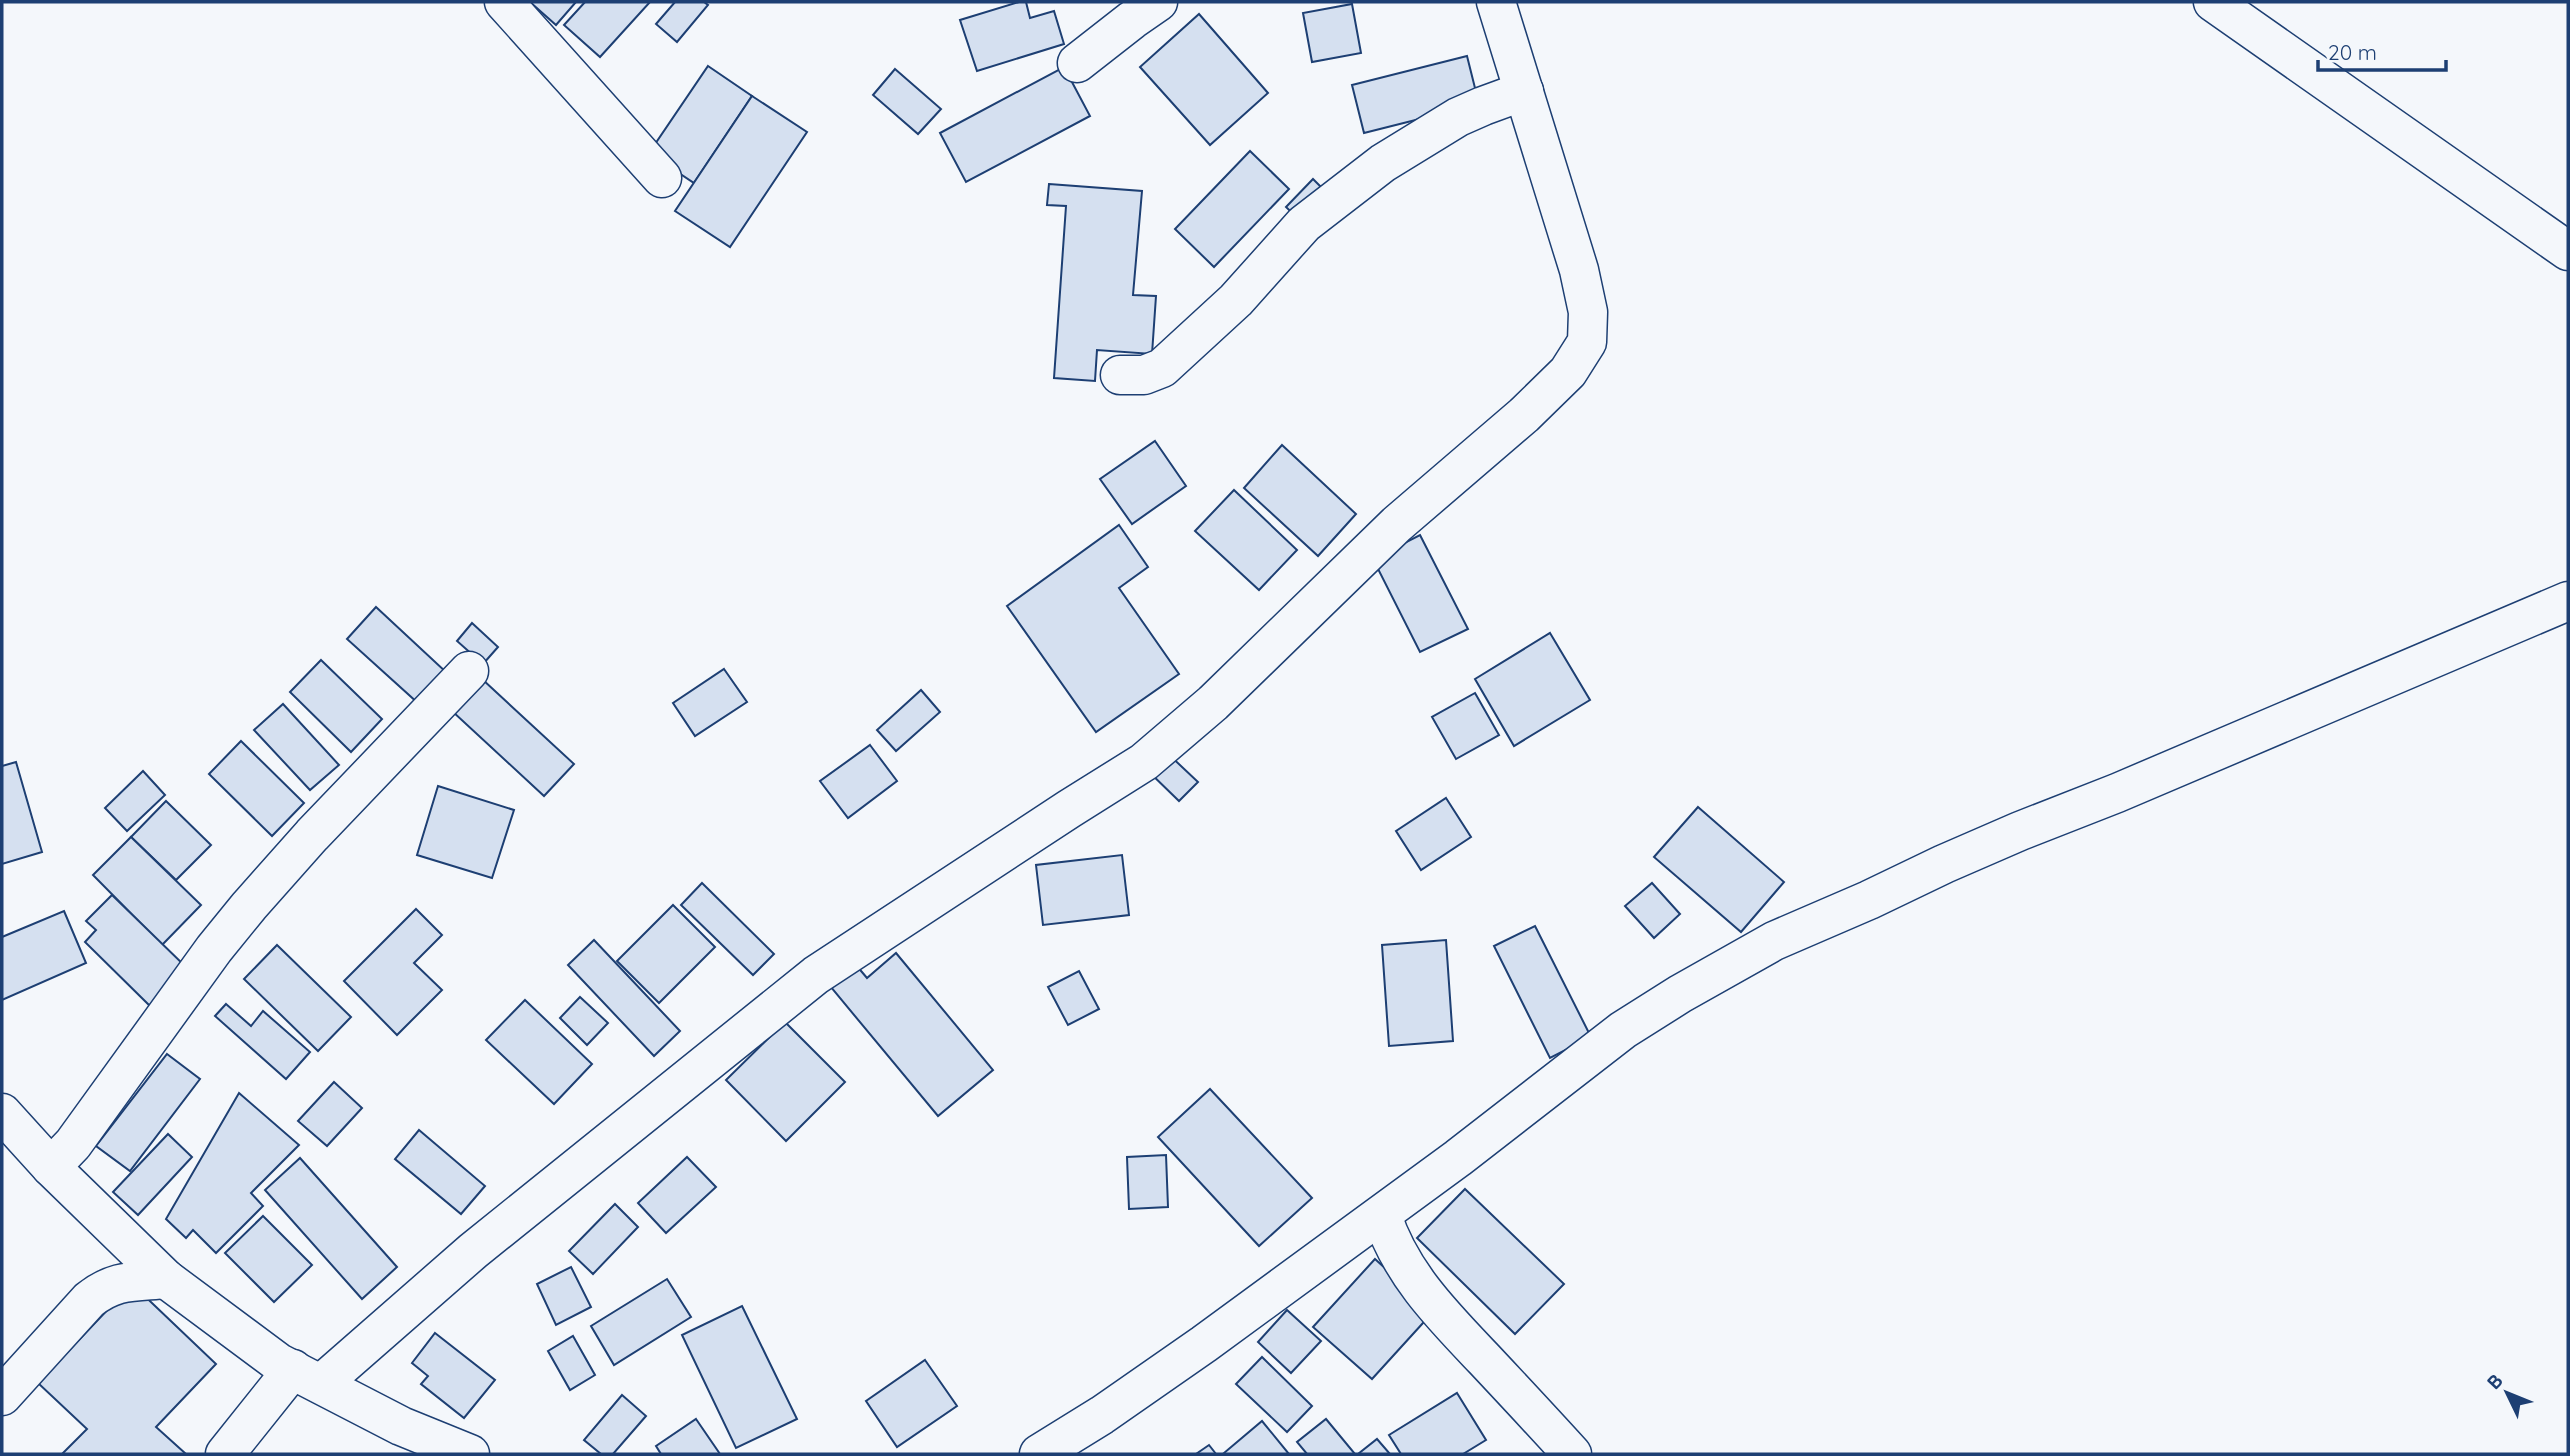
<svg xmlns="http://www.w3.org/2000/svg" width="2570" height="1456" viewBox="0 0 2570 1456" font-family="Quicksand,sans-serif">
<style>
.building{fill:#d5e0f0;stroke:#1d3f73;stroke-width:2}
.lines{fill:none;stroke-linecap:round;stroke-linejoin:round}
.minor-casing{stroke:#1d3f73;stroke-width:41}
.minor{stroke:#f4f7fb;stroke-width:38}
</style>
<rect width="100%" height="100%" fill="#f4f7fb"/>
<g class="building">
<path d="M530 2H576L556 25Z"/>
<path d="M585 2H650L600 57 564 25Z"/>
<path d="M675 2H704L708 5 677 42 656 24Z"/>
<path d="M1019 2H1026L1030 18 1054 11 1064 44 977 71 960 20Z"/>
<path d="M1352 4 1361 53 1312 62 1303 13Z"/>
<path d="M1199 14 1268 93 1210 145 1140 67Z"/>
<path d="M1467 56 1479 104 1364 133 1352 85Z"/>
<path d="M708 66 752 96 694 183 649 153Z"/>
<path d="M1064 67 1090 116 966 182 940 133Z"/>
<path d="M895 69 941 109 918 134 873 95Z"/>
<path d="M752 96 807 132 730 247 675 211Z"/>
<path d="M1250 151 1289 189 1214 267 1175 229Z"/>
<path d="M1313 179 1334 200 1307 227 1286 207Z"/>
<path d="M1049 184 1142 191 1133 295 1156 296 1152 354 1097 350 1095 381 1054 378 1066 206 1047 205Z"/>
<path d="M1155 441 1186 486 1132 524 1100 479Z"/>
<path d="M1282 445 1356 514 1318 556 1244 488Z"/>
<path d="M1234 490 1297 550 1259 590 1195 531Z"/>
<path d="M1119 525 1148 567 1119 588 1179 674 1096 732 1007 606Z"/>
<path d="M1420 535 1468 629 1420 652 1373 559Z"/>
<path d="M376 607 447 673 419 704 347 639Z"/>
<path d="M472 623 498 647 483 664 457 641Z"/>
<path d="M1550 633 1590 700 1514 746 1475 679Z"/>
<path d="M321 660 382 719 351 752 290 692Z"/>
<path d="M724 669 747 702 695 736 673 703Z"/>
<path d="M482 679 574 764 544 796 452 711Z"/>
<path d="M921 690 940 712 896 751 877 730Z"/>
<path d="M1475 693 1499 735 1456 759 1432 717Z"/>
<path d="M283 704 339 765 310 790 254 730Z"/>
<path d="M241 741 304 803 272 836 209 774Z"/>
<path d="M870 745 897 781 848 818 820 781Z"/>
<path d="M1164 750 1198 782 1179 801 1146 769Z"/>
<path d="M16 762 42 852 2 864V766Z"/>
<path d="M143 771 165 795 127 831 105 808Z"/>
<path d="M438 786 514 810 492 878 417 855Z"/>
<path d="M1446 798 1471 837 1421 870 1396 831Z"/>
<path d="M166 801 211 845 176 880 131 837Z"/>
<path d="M1698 807 1784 882 1741 932 1654 857Z"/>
<path d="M131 837 201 905 162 945 93 875Z"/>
<path d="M1122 855 1129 915 1043 925 1036 865Z"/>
<path d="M702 883 774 954 753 975 681 905Z"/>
<path d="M1652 883 1680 914 1654 938 1625 906Z"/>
<path d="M112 895 187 968 150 1006 85 942 96 930 86 921Z"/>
<path d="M673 905 715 947 659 1003 617 961Z"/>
<path d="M416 909 442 935 414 963 442 990 397 1035 344 981Z"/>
<path d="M64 911 86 963 2 1000V937Z"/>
<path d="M1535 926 1591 1037 1550 1058 1494 946Z"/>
<path d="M594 940 680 1031 654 1056 568 965Z"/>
<path d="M1446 940 1453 1041 1389 1046 1382 945Z"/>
<path d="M277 945 351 1017 318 1051 244 979Z"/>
<path d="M896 953 993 1070 938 1116 830 986 856 965 867 978Z"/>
<path d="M1079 971 1099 1009 1068 1025 1048 987Z"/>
<path d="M580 997 608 1023 587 1045 560 1018Z"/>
<path d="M525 1000 592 1064 554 1104 486 1040Z"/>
<path d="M226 1004 251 1026 263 1011 310 1052 286 1079 215 1016Z"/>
<path d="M785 1022 845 1082 786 1141 726 1080Z"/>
<path d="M167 1054 200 1079 130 1171 96 1146Z"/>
<path d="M334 1082 362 1108 327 1146 298 1121Z"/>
<path d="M1210 1089 1312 1198 1259 1246 1158 1137Z"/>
<path d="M239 1093 299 1145 251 1193 263 1206 216 1253 193 1230 186 1238 166 1219Z"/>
<path d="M419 1130 485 1186 461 1214 395 1159Z"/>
<path d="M168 1134 192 1157 138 1215 113 1192Z"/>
<path d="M1166 1155 1168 1207 1129 1209 1127 1157Z"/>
<path d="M687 1157 716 1187 666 1233 638 1203Z"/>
<path d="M300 1158 397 1267 362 1299 265 1190Z"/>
<path d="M1465 1189 1564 1284 1515 1334 1417 1238Z"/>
<path d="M615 1204 638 1227 593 1274 569 1251Z"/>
<path d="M263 1216 312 1265 274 1302 225 1253Z"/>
<path d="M1375 1259 1433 1312 1372 1379 1313 1327Z"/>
<path d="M571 1267 591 1307 556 1325 537 1284Z"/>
<path d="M667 1279 691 1317 614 1365 591 1326Z"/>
<path d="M132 1284 216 1364 156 1427 186 1454H62L87 1429 38 1383Z"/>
<path d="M742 1306 797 1419 736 1448 682 1335Z"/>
<path d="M1287 1310 1321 1341 1291 1373 1258 1342Z"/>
<path d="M435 1333 495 1380 464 1418 421 1384 428 1376 412 1363Z"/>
<path d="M573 1336 595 1375 570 1390 548 1351Z"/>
<path d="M1262 1357 1312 1406 1287 1432 1236 1384Z"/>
<path d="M925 1360 957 1406 897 1447 866 1401Z"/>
<path d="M1457 1393 1486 1440 1463 1454H1401L1389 1435Z"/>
<path d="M622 1395 646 1416 613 1454H601L584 1440Z"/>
<path d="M696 1419 720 1454H661L656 1446Z"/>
<path d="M1326 1419 1355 1454H1307L1297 1442Z"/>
<path d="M1262 1421 1289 1454H1225L1224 1453Z"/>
<path d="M1377 1439 1390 1454H1358Z"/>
<path d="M1209 1445 1216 1454H1196Z"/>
</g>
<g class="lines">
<defs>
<g id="minor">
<path d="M504 2 662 178"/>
<path d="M2213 2 2568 251"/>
<path d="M1077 63 1132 20 1158 2"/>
<path d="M1120 375H1144L1162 368 1236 300 1304 224 1383 163 1458 117 1483 106 1524 91"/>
<path d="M2 1113 51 1167 166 1279 279 1363 401 1426 470 1454"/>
<path d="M51 1167 73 1144 214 949 249 906 312 835 469 671"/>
<path d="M1382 1215C1400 1273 1443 1316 1484 1359 1514 1391 1543 1422 1572 1454"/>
<path d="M321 1384 473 1251 816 975 1069 809 1144 762 1213 703 1397 524 1524 415 1568 372 1587 342 1588 312 1579 270 1496 2"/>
<path d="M2 1396 89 1300C115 1279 134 1282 166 1279"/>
<path d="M225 1454 293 1369"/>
<path d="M1039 1454 1102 1415 1204 1344 1458 1158 1623 1030 1680 994 1774 941 1869 900 1944 864 2020 831 2117 793 2568 601"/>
</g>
</defs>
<use href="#minor" class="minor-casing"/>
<use href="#minor" class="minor"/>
</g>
<rect width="2570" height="1456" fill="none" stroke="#1d3f73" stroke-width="7"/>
<g transform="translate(2507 1393) rotate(313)" stroke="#f4f7fb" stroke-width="5" paint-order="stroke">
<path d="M0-5L12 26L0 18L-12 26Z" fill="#1d3f73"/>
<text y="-10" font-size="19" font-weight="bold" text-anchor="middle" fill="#1d3f73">B</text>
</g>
<path d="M2318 60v10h128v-10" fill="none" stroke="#1d3f73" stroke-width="3.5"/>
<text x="2328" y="60" font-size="21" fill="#1d3f73" stroke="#f4f7fb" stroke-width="5" paint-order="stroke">20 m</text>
</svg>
